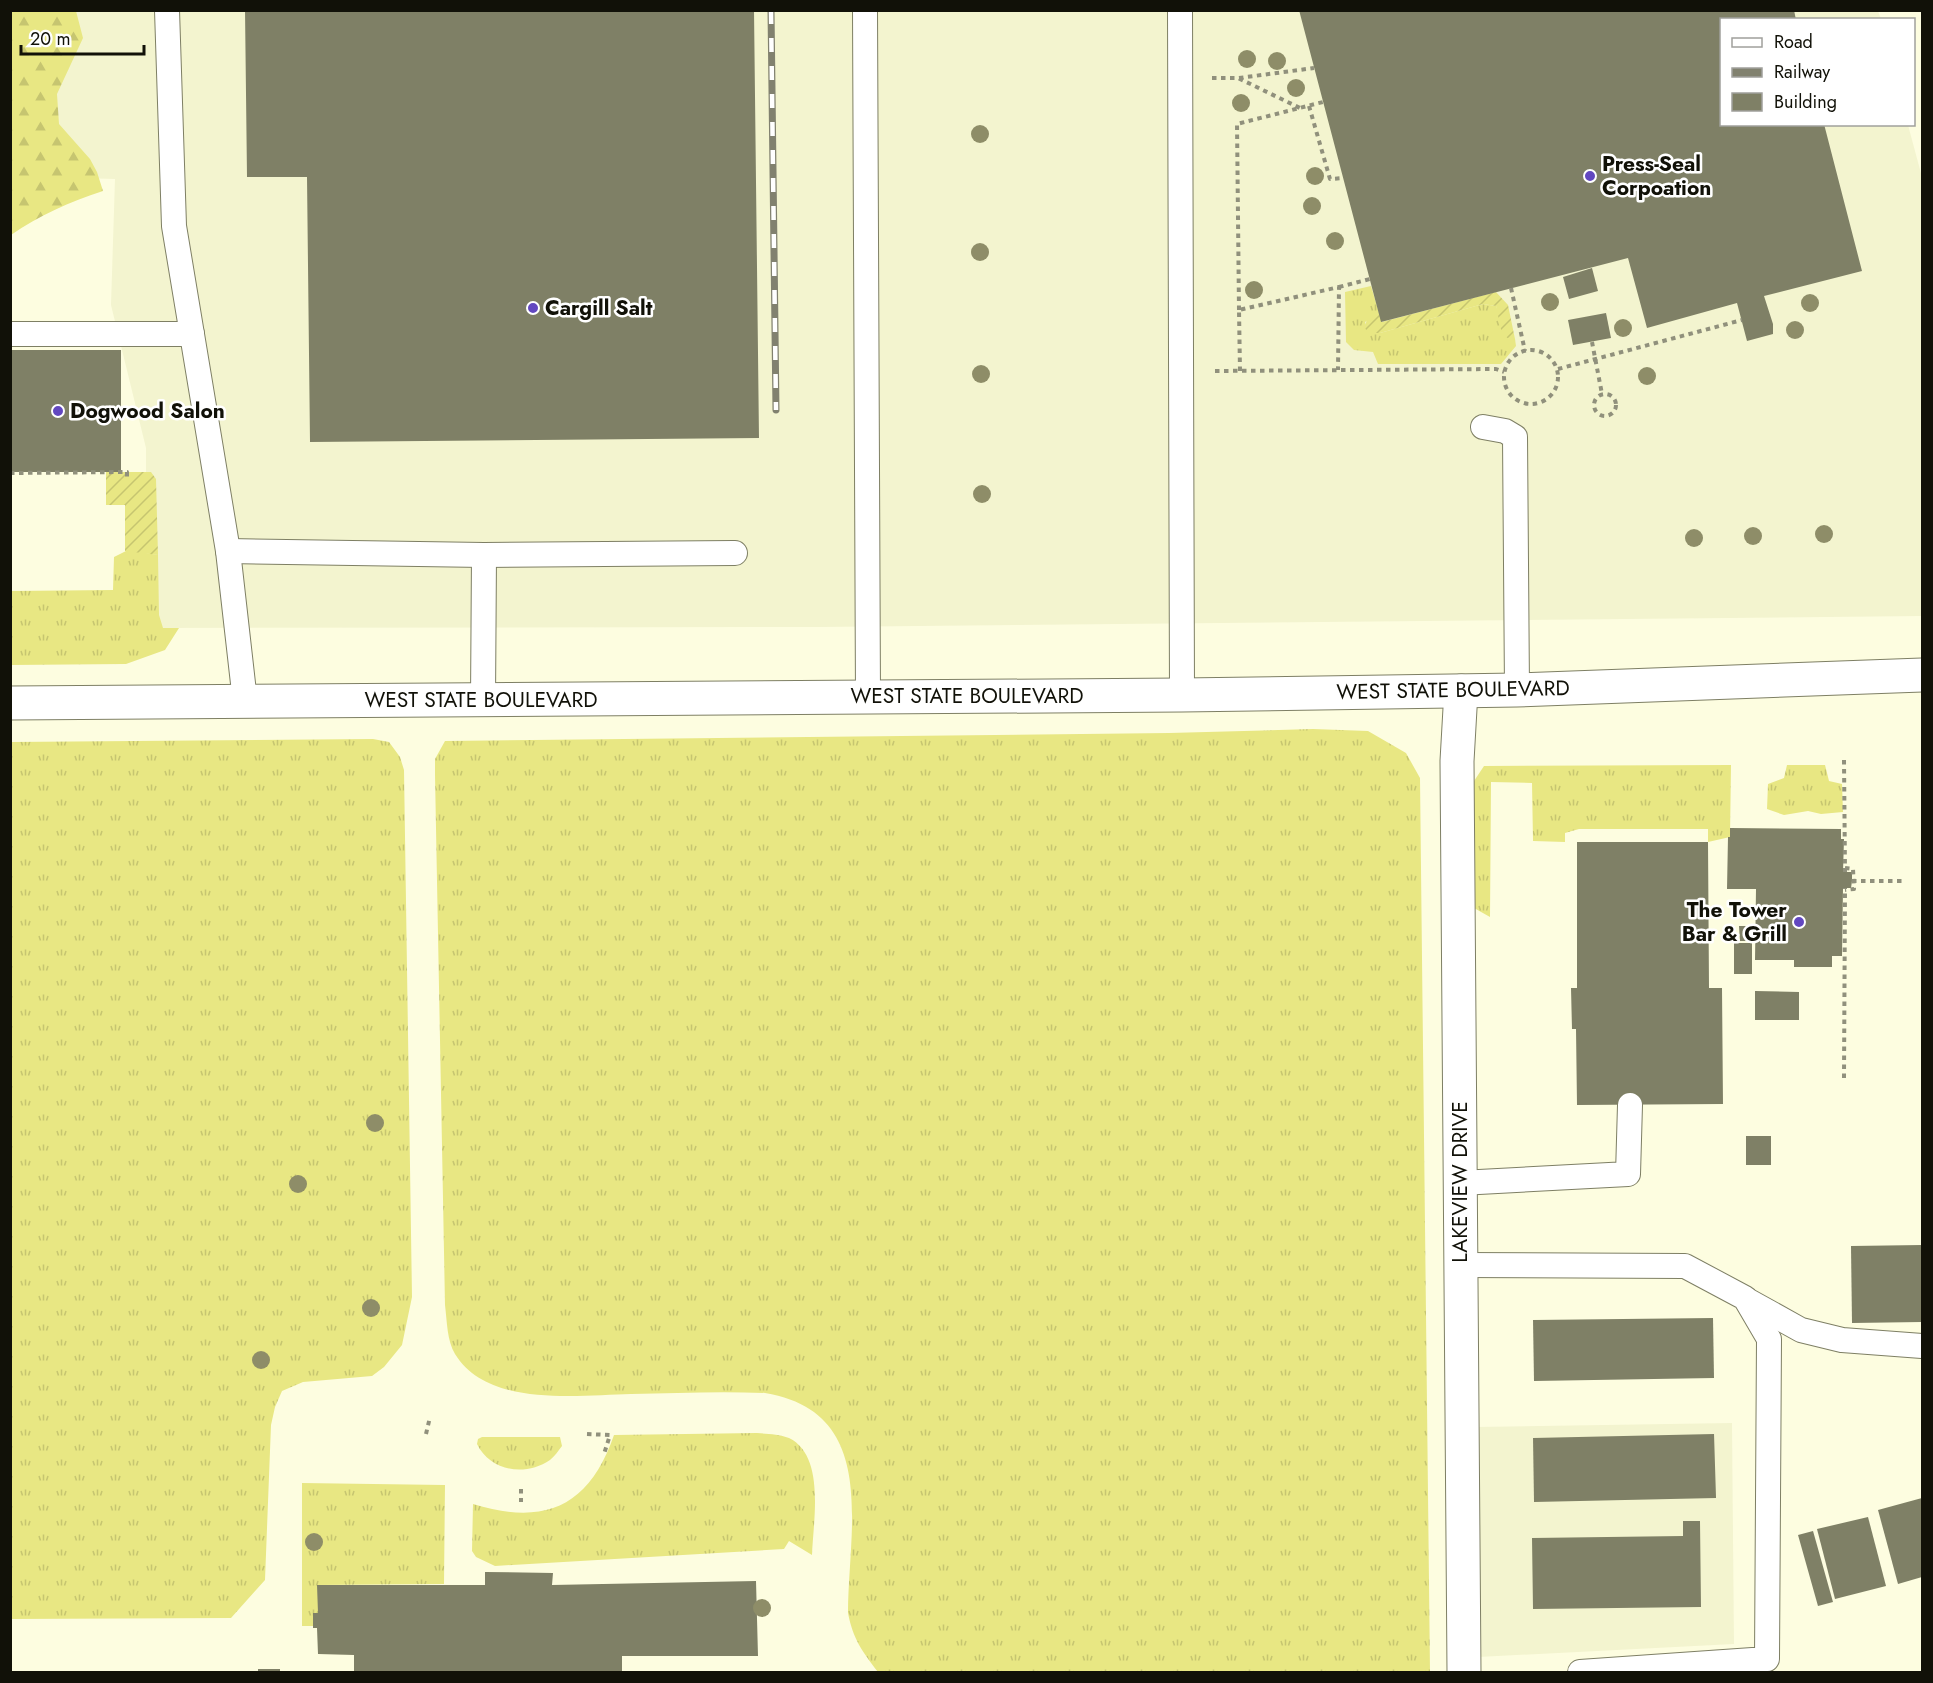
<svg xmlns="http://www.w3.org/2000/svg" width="1933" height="1683" viewBox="0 0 1933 1683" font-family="Jost,sans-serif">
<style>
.built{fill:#f3f4cf}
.grass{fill:url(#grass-tufts)}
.forest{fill:url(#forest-firs)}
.garden{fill:url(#garden-furrows)}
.building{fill:#7f8066}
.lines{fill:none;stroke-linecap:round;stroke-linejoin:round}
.lane-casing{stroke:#7e7f64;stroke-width:26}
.street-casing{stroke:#7e7f64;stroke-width:35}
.primary-casing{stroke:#7e7f64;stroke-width:35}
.path{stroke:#90907c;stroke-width:4;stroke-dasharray:4.5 4.5;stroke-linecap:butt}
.lane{stroke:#fff;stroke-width:24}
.street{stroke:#fff;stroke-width:33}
.primary{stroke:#fff;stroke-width:33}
.rail-casing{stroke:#81816f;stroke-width:7}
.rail{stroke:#fff;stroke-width:4.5;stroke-dasharray:14;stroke-linecap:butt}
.tree{fill:#8e8d68}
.poi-dot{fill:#6247c0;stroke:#fff;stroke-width:2}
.labels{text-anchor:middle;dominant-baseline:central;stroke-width:5;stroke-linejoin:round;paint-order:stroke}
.poi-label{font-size:21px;font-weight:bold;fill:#111108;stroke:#fff;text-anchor:start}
.street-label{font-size:21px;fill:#111108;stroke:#fff}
</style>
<defs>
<pattern id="grass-tufts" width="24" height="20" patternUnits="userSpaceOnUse" patternTransform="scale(1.5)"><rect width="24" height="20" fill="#e8e783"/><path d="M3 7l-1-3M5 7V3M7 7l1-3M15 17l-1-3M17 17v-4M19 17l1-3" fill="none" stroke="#c6c570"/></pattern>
<pattern id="forest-firs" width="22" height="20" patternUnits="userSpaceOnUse" patternTransform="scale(1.5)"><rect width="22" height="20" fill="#e8e783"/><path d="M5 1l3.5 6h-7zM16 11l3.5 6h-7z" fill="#c6c570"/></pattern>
<pattern id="garden-furrows" width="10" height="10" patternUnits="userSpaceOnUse" patternTransform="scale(1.5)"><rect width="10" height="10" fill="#e8e783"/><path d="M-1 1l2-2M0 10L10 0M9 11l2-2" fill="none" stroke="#c6c570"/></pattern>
</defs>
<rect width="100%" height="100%" fill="#fdfde0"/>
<g class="built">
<path d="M11 11H1878L1881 19 1722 20V124L1908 125 1922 177V616L819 627 146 628V448L111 305 115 179 11 176Z"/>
<path d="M1732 1423 1734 1644 1478 1657 1475 1427Z"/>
</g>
<g class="grass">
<path d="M1371 286 1379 313 1365 322 1369 333H1380L1483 304 1496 306 1509 339H1515L1516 346 1501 364H1378L1373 352 1354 350 1346 342 1345 292Z"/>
<path d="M128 550 158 555 159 615 163 628H179L165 650 126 664 11 665 10 591 113 590 114 557Z"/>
<path d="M1313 729 1368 731 1406 753 1420 778 1430 1672H878C862 1651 853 1639 848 1613 848 1529 880 1412 765 1393 721 1391 676 1393 631 1394 579 1395 488 1408 455 1354 447 1341 447 1321 445 1305L435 775V759L445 741 1169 733Z"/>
<path d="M373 739 389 742 400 757 404 770 412 1297 402 1345 384 1367 372 1376 303 1382 282 1391 275 1407 271 1425 265 1580 231 1618 11 1619V742Z"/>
<path d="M1731 765 1730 837 1708 842V829H1579L1565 833V842L1533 841 1532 783 1491 782 1490 917 1474 908V781L1484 766Z"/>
<path d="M1787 765H1825L1829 781 1842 784 1843 812 1821 814 1808 811 1784 815 1767 809 1768 784 1784 778Z"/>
<path d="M757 1433C767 1434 779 1434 789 1438 826 1456 813 1522 812 1555L789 1541 784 1549 495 1566 476 1557 472 1551 473 1504C545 1526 589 1507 614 1435Z"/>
<path d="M482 1437H560L562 1446C558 1451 555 1456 550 1460 525 1477 490 1471 477 1444L478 1439Z"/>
<path d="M302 1483 445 1485 444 1584 318 1585V1613H313V1626H302Z"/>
</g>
<path class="forest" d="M11 10 76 11 83 38 57 94 59 124 90 159 97 172 103 191C69 202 40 215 11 235Z"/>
<g class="garden">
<path d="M1496 292 1508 305 1515 339H1509L1502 334 1496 306 1483 304 1380 333H1368L1365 328 1367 318 1379 313 1382 322Z"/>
<path d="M106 472H151L156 479 158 555 125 551V505H106Z"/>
</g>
<g class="building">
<path d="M245 10H754L759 438 310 442 307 177H247Z"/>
<path d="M1299 10H1794L1796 20H1722V124H1824L1862 271 1764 296 1773 324V334L1747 341 1737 303 1647 328 1628 258 1381 322Z"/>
<path d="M1592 268 1598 291 1569 299 1563 277Z"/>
<path d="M1606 313 1611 338 1573 345 1568 320Z"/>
<rect x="10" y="350" width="111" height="122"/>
<path d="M1730 828 1841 829V839H1844L1843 872H1852V881L1851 888H1843L1842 956H1832V967H1794V960H1755L1756 889H1727L1728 837H1730Z"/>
<path d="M1577 842H1708L1709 988H1722L1723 1104 1577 1105 1576 1029H1572L1571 988H1577Z"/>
<path d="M1739 926H1750V941H1740Z"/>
<rect x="1734" y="943" width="18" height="31"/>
<path d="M1755 991 1799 992V1020H1755Z"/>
<rect x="1746" y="1136" width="25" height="29"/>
<path d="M1922 1245V1322L1852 1323 1851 1246Z"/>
<path d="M1713 1318 1714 1378 1534 1381 1533 1320Z"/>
<path d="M1714 1434 1716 1498 1534 1502 1533 1438Z"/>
<path d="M1922 1498V1577L1898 1584 1878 1510Z"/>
<path d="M1868 1517 1886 1586 1835 1599 1817 1529Z"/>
<path d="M1683 1521H1700L1701 1607 1533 1609 1532 1538 1683 1536Z"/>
<path d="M1813 1531 1833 1602 1818 1606 1798 1535Z"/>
<path d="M485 1572 553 1573 552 1585 756 1581 758 1656H622V1672H354V1655L318 1654 317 1628H313V1613H318L317 1585H485Z"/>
<rect x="258" y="1669" width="22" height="3"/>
</g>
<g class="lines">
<defs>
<g id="lane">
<path d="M167 10 174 226 228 551 245 701"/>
<path d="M865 10 868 696"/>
<path d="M1180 10 1182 695"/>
<path d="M10 334H192"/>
<path d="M1483 427 1505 431 1515 437 1517 690"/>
<path d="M228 551 484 555 735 553"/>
<path d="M483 700 484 555"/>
<path d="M1460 1183 1628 1174 1630 1105"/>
<path d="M1461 1265 1685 1266 1745 1298 1769 1339 1767 1659 1580 1672"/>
<path d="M1747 1300 1801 1330 1842 1340 1922 1346"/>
</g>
<path id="street" d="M1461 691 1457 761 1464 1672"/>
<path id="primary" d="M10 703 1182 695 1517 690 1922 675"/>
</defs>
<use href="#lane" class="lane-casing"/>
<use href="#street" class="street-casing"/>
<use href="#primary" class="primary-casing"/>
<g class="path">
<path d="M1212 78H1238L1300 108"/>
<path d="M1239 78 1314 68"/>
<path d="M1309 106 1330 179 1344 178"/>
<path d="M1339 287 1370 279"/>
<path d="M1511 288 1525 351"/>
<path d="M1239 310 1237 124 1323 102"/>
<path d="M1592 342 1602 394"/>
<circle cx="1531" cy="377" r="27"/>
<path d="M1558 369 1742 320"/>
<path d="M1215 371 1496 369 1504 372"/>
<path d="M1240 371 1239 310 1339 287 1338 370"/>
<circle cx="1605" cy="405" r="11"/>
<path d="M10 473 127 472V480"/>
<path d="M1844 760 1845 872"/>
<path d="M1845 868 1853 869 1854 889 1845 890"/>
<path d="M1852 881H1903"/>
<path d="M1844 1078 1845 888"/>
<path d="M426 1434 430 1417"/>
<path d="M587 1434 610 1435 604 1454"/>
<path d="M521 1489V1502"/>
</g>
<use href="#lane" class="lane"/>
<use href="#street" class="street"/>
<use href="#primary" class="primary"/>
<defs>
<path id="rail" d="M771 10 776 410"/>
</defs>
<use href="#rail" class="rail-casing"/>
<use href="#rail" class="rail"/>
</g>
<g class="tree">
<circle cx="1247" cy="59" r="9"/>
<circle cx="1277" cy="61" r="9"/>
<circle cx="1296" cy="88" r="9"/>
<circle cx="1241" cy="103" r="9"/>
<circle cx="980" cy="134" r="9"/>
<circle cx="1315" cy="176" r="9"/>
<circle cx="1312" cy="206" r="9"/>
<circle cx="1335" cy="241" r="9"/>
<circle cx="980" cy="252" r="9"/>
<circle cx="1254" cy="290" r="9"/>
<circle cx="1550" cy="302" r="9"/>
<circle cx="1810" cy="303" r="9"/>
<circle cx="1623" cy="328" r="9"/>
<circle cx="1795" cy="330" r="9"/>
<circle cx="981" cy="374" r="9"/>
<circle cx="1647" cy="376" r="9"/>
<circle cx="982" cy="494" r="9"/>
<circle cx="1824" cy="534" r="9"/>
<circle cx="1753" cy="536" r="9"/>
<circle cx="1694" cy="538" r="9"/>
<circle cx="375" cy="1123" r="9"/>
<circle cx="298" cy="1184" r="9"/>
<circle cx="371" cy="1308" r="9"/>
<circle cx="261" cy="1360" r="9"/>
<circle cx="314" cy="1542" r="9"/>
<circle cx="762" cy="1608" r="9"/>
</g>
<g class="poi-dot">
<circle cx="1590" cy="176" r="6"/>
<circle cx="533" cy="308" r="6"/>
<circle cx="58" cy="411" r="6"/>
<circle cx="1799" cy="922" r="6"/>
</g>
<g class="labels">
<g class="poi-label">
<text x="1602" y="164">Press-Seal<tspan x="1602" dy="24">Corpoation</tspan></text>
<text x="545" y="308">Cargill Salt</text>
<text x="70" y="411">Dogwood Salon</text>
<text x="1787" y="910" text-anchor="end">The Tower<tspan x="1787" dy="24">Bar &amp; Grill</tspan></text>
</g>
<g class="street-label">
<text transform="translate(1453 690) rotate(-1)">WEST STATE BOULEVARD</text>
<text x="967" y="696">WEST STATE BOULEVARD</text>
<text x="481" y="700">WEST STATE BOULEVARD</text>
<text transform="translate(1460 1182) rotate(-90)">LAKEVIEW DRIVE</text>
</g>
</g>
<rect width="1933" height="1683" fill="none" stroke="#111108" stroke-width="24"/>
<rect x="1720" y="18" width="195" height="108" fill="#ffffff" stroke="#a0a09c" stroke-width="1.5"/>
<rect x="1732" y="38" width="30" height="9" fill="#ffffff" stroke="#a0a09c" stroke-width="1.5"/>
<text x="1774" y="48" font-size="18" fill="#111108">Road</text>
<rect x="1732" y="68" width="30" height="9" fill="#81816f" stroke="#a0a09c" stroke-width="1.5"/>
<text x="1774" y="78" font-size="18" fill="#111108">Railway</text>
<rect x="1732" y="93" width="30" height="18" fill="#7f8066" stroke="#a0a09c" stroke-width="1.5"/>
<text x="1774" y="108" font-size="18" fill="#111108">Building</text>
<path d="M21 45v9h123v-9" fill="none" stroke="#111108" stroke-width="3"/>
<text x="30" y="45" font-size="18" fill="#111108" stroke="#ffffff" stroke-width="4.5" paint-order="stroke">20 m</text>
</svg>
